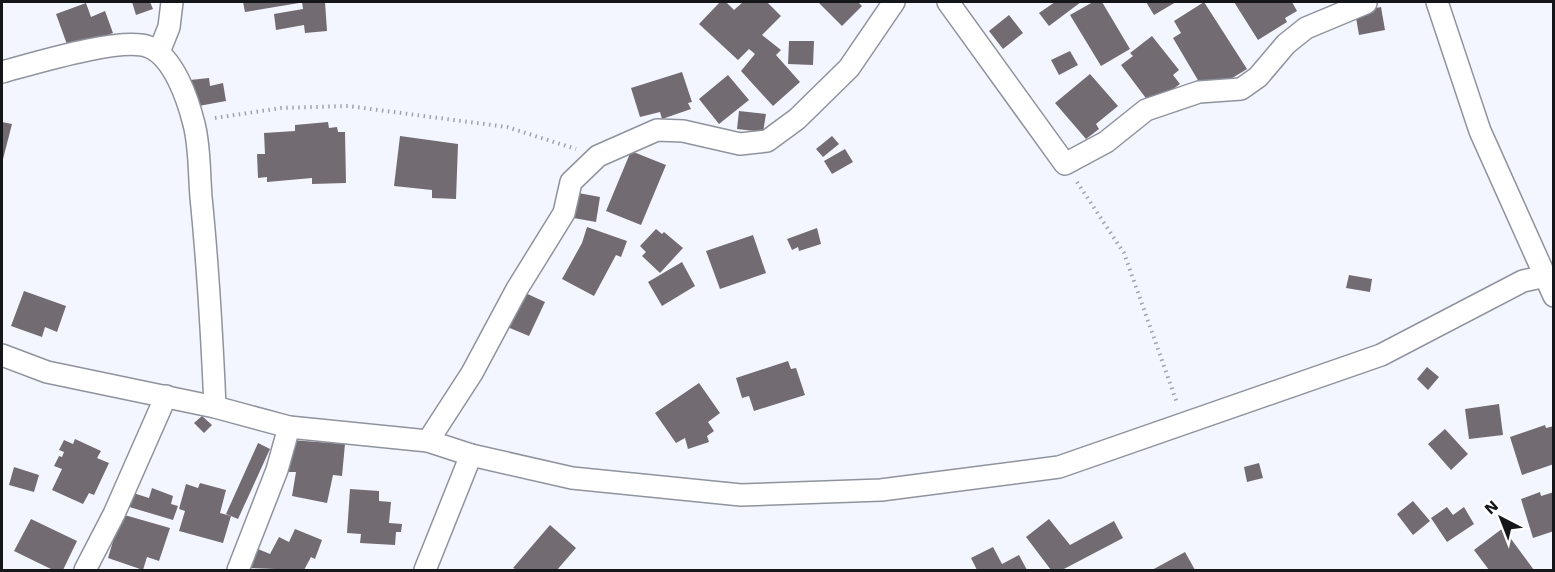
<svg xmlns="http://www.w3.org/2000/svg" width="1555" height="572" viewBox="0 0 1555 572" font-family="'Work Sans',sans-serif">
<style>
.building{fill:#736b72}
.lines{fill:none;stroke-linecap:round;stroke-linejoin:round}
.street-casing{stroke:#8f939d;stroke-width:24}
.path{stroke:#a1a3aa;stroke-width:4;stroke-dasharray:1.5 4.5;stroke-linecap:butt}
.street{stroke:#fff;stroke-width:21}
</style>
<rect width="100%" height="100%" fill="#f3f6ff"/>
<g class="building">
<path d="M132 2H150L153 9 136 15Z"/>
<path d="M243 2H299V3L245 12Z"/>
<path d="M302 2H325L327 31 305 33 304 25 276 30 274 14 303 9Z"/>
<path d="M720 2H726L734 10 743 2H767L781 16 762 35 781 50 776 55 800 82 773 106 741 71 755 54 749 49 738 60 699 24Z"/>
<path d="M818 2H858L862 6 842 26Z"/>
<path d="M1055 2H1081L1049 26 1039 13Z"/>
<path d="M1093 2H1102L1130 49 1101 66 1070 15Z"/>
<path d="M1146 2H1176L1154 15Z"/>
<path d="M1204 2 1247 69 1216 88 1202 87 1173 38 1181 33 1174 21Z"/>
<path d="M1234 2H1292L1297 11 1285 18 1287 22 1258 40Z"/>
<path d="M86 3 91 17 105 11 113 33 69 50 56 14Z"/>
<path d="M1381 7 1385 30 1359 35 1355 12Z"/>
<path d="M1009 15 1023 33 1003 49 989 31Z"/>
<path d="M1152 36 1179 70 1173 75 1180 84 1151 105 1121 65 1133 56 1130 53Z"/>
<path d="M789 41H814L813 65 788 64Z"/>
<path d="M1070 51 1078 65 1059 75 1051 60Z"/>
<path d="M682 72 692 102 688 103 691 109 662 119 660 112 640 117 631 88Z"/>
<path d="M1090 74 1118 106 1096 124 1099 129 1086 139 1055 103Z"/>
<path d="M728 75 749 100 719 124 699 99Z"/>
<path d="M209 78 210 86 223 83 226 101 193 107 190 80Z"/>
<path d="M739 111 766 114 763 132 737 129Z"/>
<path d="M2 122 12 124 2 163Z"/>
<path d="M328 122 329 128 337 127 338 132H345L346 183 312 184V178L267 182V177L258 178 257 154H265L264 133 295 131V125Z"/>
<path d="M400 136 458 144 456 199 432 198V190L394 186Z"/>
<path d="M832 136 839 144 823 157 816 149Z"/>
<path d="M845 149 853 162 832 174 824 161Z"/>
<path d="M631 151 666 165 641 225 606 211Z"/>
<path d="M573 192 600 197 596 222 568 217Z"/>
<path d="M587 227 627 241 621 257 616 255 594 296 562 279 582 243Z"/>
<path d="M817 228 821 244 799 251 798 247 792 250 787 239Z"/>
<path d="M656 229 662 234 664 232 683 248 660 273 642 256 646 252 640 246Z"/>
<path d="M753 235 766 273 720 289 706 251Z"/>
<path d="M682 262 695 286 662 306 648 282Z"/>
<path d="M1349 275 1372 279 1370 292 1346 288Z"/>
<path d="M24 291 66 306 57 332 45 327 42 337 11 326Z"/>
<path d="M521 291 545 302 529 336 505 326Z"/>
<path d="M788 361 791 369 796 368 805 395 754 411 749 396 742 398 736 378Z"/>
<path d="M1427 367 1439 377 1428 390 1417 379Z"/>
<path d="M699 383 720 413 708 422 714 431 707 436 709 442 688 449 685 438 676 443 655 413Z"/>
<path d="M1499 404 1503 435 1469 439 1465 409Z"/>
<path d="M202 416 212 425 204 433 194 423Z"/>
<path d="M1545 425 1546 428 1554 426V464L1522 475 1510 437Z"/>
<path d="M1445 429 1468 454 1451 470 1428 444Z"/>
<path d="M75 439 101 451 97 458 109 463 94 495 89 493 83 504 52 490 62 469 54 466 59 456 62 457 64 452 59 450 64 440 73 444Z"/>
<path d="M291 440 345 444 342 476 333 475 327 503 292 496 296 472H288Z"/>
<path d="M258 443 270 449 238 519 226 514Z"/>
<path d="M1259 463 1263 478 1247 482 1244 467Z"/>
<path d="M14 467 39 475 34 492 9 485Z"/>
<path d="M200 483 226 490 220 513 231 516 223 543 179 531 185 511 179 509 186 484 198 488Z"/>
<path d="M152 488 173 496 171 504 178 506 173 520 126 506 130 492 149 498Z"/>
<path d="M350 489 379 491V501L391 502 389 523 402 524 401 532H396L395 545 360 543 361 534 347 533Z"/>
<path d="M1540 492 1541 496 1554 492V531L1533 538 1521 499Z"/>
<path d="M1413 501 1430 521 1413 535 1397 514Z"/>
<path d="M1447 507 1453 515 1464 507 1474 524 1447 542 1431 518Z"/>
<path d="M121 514 170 528 159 561 147 557 143 570 108 558Z"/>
<path d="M31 519 77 541 63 570H53L14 551Z"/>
<path d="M1049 519 1070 545 1114 521 1123 538 1062 570H1051L1026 537Z"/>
<path d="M550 525 576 548 557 570H517L513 568Z"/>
<path d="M1503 528 1534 570H1489L1474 550Z"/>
<path d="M295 529 322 540 315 559 311 557 304 570 249 568 258 549 270 554 279 537 289 542Z"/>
<path d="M993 547 1002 564 1019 555 1027 570H977L971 558Z"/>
<path d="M1185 552 1195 570H1152Z"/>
</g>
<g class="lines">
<defs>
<g id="street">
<path d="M948 2 1065 164 1106 142 1146 110 1199 92 1241 89 1258 77 1286 44 1306 28 1366 3"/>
<path d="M1437 2 1480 131 1554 296"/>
<path d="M159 52 169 27 172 2"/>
<path d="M2 72C32 64 122 36 149 47 174 57 188 100 194 124 200 147 199 173 201 197 208 267 212 337 215 407"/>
<path d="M2 355 47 372 215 407 289 427 428 441 471 455 572 478 741 495 881 490 1059 467 1381 355 1523 281 1546 276"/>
<path d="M428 441 472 373 517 289 564 213 571 182 598 156 657 130 683 131 740 144 767 141 797 119 849 68 894 2"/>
<path d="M85 570 114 514 166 396"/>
<path d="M238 570 277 470 289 427"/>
<path d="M425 570 471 455"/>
</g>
</defs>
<use href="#street" class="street-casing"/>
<g class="path">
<path d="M215 118 281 108 348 106 507 127 576 149"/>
<path d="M1077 182 1124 253 1177 403"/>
</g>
<use href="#street" class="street"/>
</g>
<rect width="1555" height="572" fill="none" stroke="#15161a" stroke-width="6"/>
<g transform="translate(1501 518) rotate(318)" stroke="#ffffff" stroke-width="4.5" paint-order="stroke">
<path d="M0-4.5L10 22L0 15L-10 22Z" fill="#15161a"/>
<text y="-9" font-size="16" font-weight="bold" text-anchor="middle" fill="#15161a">N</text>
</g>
</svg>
